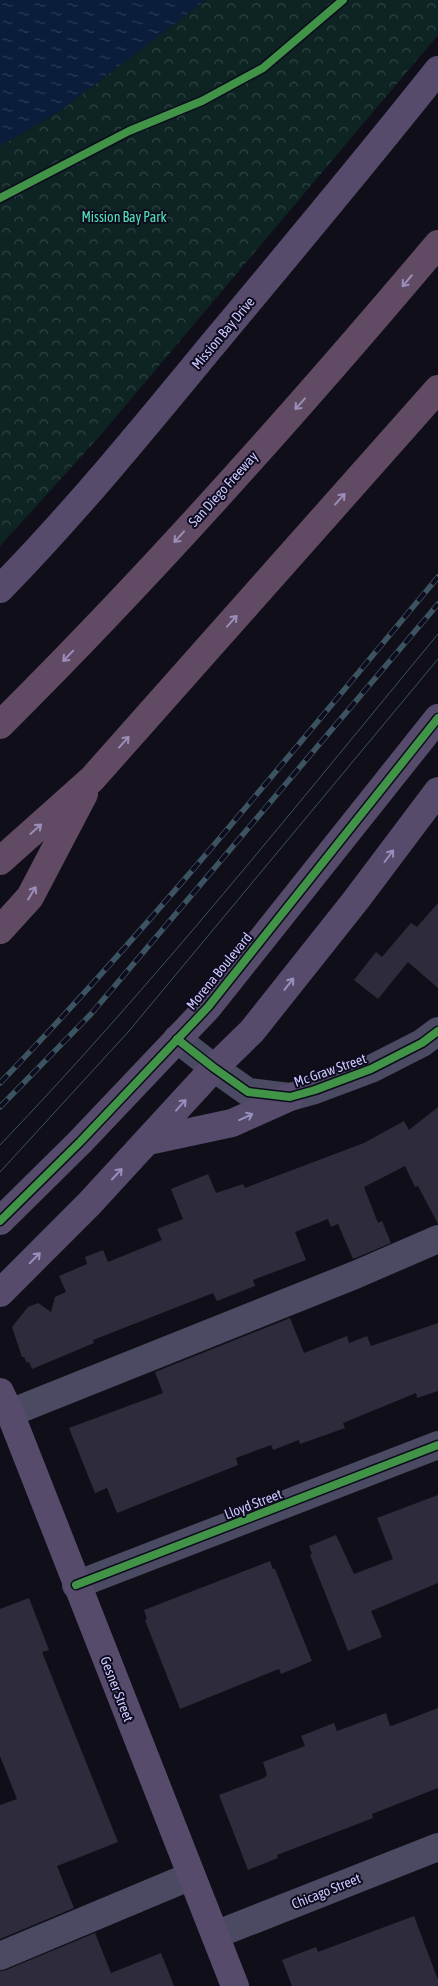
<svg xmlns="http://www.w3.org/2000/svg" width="438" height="1986" viewBox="0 0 438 1986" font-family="'Asap Condensed',sans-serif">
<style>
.forest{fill:url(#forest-crowns)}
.water{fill:url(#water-ripples)}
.building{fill:#2e2b3c}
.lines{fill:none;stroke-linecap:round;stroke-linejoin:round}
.minor{stroke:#4a4a62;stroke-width:28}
.major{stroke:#574b6c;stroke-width:28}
.highway{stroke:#614a64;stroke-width:28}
.tram{stroke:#3c5362;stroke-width:1}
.rail-casing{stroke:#3c5362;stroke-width:5.5}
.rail{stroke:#0d0b1d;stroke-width:4;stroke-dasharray:11;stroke-linecap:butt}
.cycleway-casing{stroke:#0d0b1d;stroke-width:11}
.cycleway{stroke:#419447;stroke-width:8}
.oneway{stroke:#9b8fb9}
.oneway2{stroke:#978fbd}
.labels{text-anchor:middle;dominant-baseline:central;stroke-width:4;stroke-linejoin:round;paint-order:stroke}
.park-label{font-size:14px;fill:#50e1b8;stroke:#0d0b1d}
.street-label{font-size:14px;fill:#cbc7ff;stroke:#0d0b1d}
</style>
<defs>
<pattern id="forest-crowns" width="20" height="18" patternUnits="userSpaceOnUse" patternTransform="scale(1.25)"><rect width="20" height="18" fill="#0e2423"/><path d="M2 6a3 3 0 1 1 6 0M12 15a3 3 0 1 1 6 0" fill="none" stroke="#304244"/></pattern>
<pattern id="water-ripples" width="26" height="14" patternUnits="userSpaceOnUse" patternTransform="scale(1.25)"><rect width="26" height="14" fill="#0a1d3b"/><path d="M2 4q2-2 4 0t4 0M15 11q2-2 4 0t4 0" fill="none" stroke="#2c3c58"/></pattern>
</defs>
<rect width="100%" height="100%" fill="#100f19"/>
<path class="forest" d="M206 0H438V35L98 438 0 546V146L61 110Z"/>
<path class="water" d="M0 0H206L61 110 0 146Z"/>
<g class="building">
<path d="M438 903V988L408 962 378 999 354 980 376 952 382 957 411 923 417 927Z"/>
<path d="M438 1107V1224L418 1186 415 1187 405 1166 364 1187 378 1223 382 1221 391 1243 353 1259 338 1224 331 1227 328 1219 295 1232 306 1260 253 1280 255 1286 217 1301 213 1293 93 1340 94 1343 32 1369 29 1362 27 1363 24 1357H22L12 1327 28 1307 38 1303 51 1312 55 1297 66 1292 59 1276 87 1264 85 1257 103 1250 108 1262 162 1240 157 1229 183 1219 171 1189 208 1174 216 1193 243 1184 245 1188 364 1143 404 1121 409 1130Z"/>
<path d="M290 1318 304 1353 347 1336 349 1343 367 1336 371 1346 438 1323V1391L417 1398 416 1393 343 1423 345 1428 300 1444 299 1440 273 1450 271 1445 236 1458 238 1465 117 1513 107 1488 95 1493 69 1428 163 1393 155 1372Z"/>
<path d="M438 1495V1583L371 1611 382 1637 348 1651 310 1555 312 1554 309 1546 336 1535 354 1574 393 1559 377 1518Z"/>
<path d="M270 1561 273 1569H275L312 1661 281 1674 279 1669 180 1709 145 1620 147 1619 144 1610Z"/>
<path d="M29 1598 49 1650 42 1652 118 1842 57 1866 74 1908 0 1939V1805L17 1799 0 1756V1609Z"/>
<path d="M438 1708V1788L372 1814 373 1818 277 1855 278 1858 248 1870 219 1795 264 1778 267 1775 263 1762 305 1746 301 1736 334 1723 337 1731 386 1713 390 1726 394 1725Z"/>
<path d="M414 1916 438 1980V1986H292L282 1960 316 1947 318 1952Z"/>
<path d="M95 1933 111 1973 161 1953 174 1986H0V1971L6 1970Z"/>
</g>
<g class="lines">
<g class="minor">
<path d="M177 1039 214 1068 248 1092 290 1097 315 1090 371 1069 422 1043 438 1031"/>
<path d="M10 1413 355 1275 438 1239"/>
<path d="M76 1585 438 1445"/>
<path d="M215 1935 438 1847"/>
<path d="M0 1956 191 1876"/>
</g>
<g class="major">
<path d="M0 589C76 511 144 428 213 344 289 253 365 162 438 70"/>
<path d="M148 1141 232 1123 290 1097"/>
<path d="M0 1221 80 1142 208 1007 438 718"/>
<path d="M0 1293 89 1204 214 1068 252 1031 356 900 438 791"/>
<path d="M0 1392 10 1413 235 1986"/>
</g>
<g class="highway">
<path d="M0 725C154 572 298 410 438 244"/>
<path d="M0 861 92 779 438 389"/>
<path d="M0 930 30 897 84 794"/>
</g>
<g class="tram">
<path d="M0 1145C155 983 295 807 438 634"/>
<path d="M0 1172 129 1031 438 659"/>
</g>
<defs>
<g id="rail">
<path d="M0 1083C155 922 295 748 438 577"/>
<path d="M0 1107 91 1014 438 604"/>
</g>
</defs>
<use href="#rail" class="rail-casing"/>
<use href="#rail" class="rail"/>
<defs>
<g id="cycleway">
<path d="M0 198 129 131 202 101 263 68 343 0"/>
<path d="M177 1039 214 1068 248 1092 290 1097 315 1090 371 1069 422 1043 438 1031"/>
<path d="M0 1221 80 1142 208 1007 438 718"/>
<path d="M76 1585 438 1445"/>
</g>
</defs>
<use href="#cycleway" class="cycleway-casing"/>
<use href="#cycleway" class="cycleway"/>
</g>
<defs><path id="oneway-shaft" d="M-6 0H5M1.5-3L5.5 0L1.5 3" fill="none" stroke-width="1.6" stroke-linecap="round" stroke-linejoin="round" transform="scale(1.25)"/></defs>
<g class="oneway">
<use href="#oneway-shaft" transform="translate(407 281) rotate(130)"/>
<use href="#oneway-shaft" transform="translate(300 404) rotate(132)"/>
<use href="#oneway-shaft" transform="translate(340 499) rotate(-48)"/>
<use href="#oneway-shaft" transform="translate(179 537) rotate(132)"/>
<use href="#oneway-shaft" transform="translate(232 621) rotate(-48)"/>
<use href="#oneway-shaft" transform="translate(68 656) rotate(134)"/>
<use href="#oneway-shaft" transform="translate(124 742) rotate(-48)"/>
<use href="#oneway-shaft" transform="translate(36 829) rotate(-42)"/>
<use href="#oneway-shaft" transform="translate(32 893) rotate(-59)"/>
</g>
<g class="oneway2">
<use href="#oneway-shaft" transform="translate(389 856) rotate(-53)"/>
<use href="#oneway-shaft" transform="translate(289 984) rotate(-52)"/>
<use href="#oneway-shaft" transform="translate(181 1105) rotate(-48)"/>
<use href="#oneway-shaft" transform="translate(246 1117) rotate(-25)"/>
<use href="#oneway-shaft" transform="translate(117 1174) rotate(-47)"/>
<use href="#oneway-shaft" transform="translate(35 1258) rotate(-45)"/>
</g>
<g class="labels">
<g class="park-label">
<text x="124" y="217">Mission Bay Park</text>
</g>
<g class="street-label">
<text transform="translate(223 333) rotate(-50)">Mission Bay Drive</text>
<text transform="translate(223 489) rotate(-48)">San Diego Freeway</text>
<text transform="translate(219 971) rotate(-51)">Morena Boulevard</text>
<text transform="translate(330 1070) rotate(-19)">Mc Graw Street</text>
<text transform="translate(253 1504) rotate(-21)">Lloyd Street</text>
<text transform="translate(117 1689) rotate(69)">Gesner Street</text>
<text transform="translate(326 1891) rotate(-22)">Chicago Street</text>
</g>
</g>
</svg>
